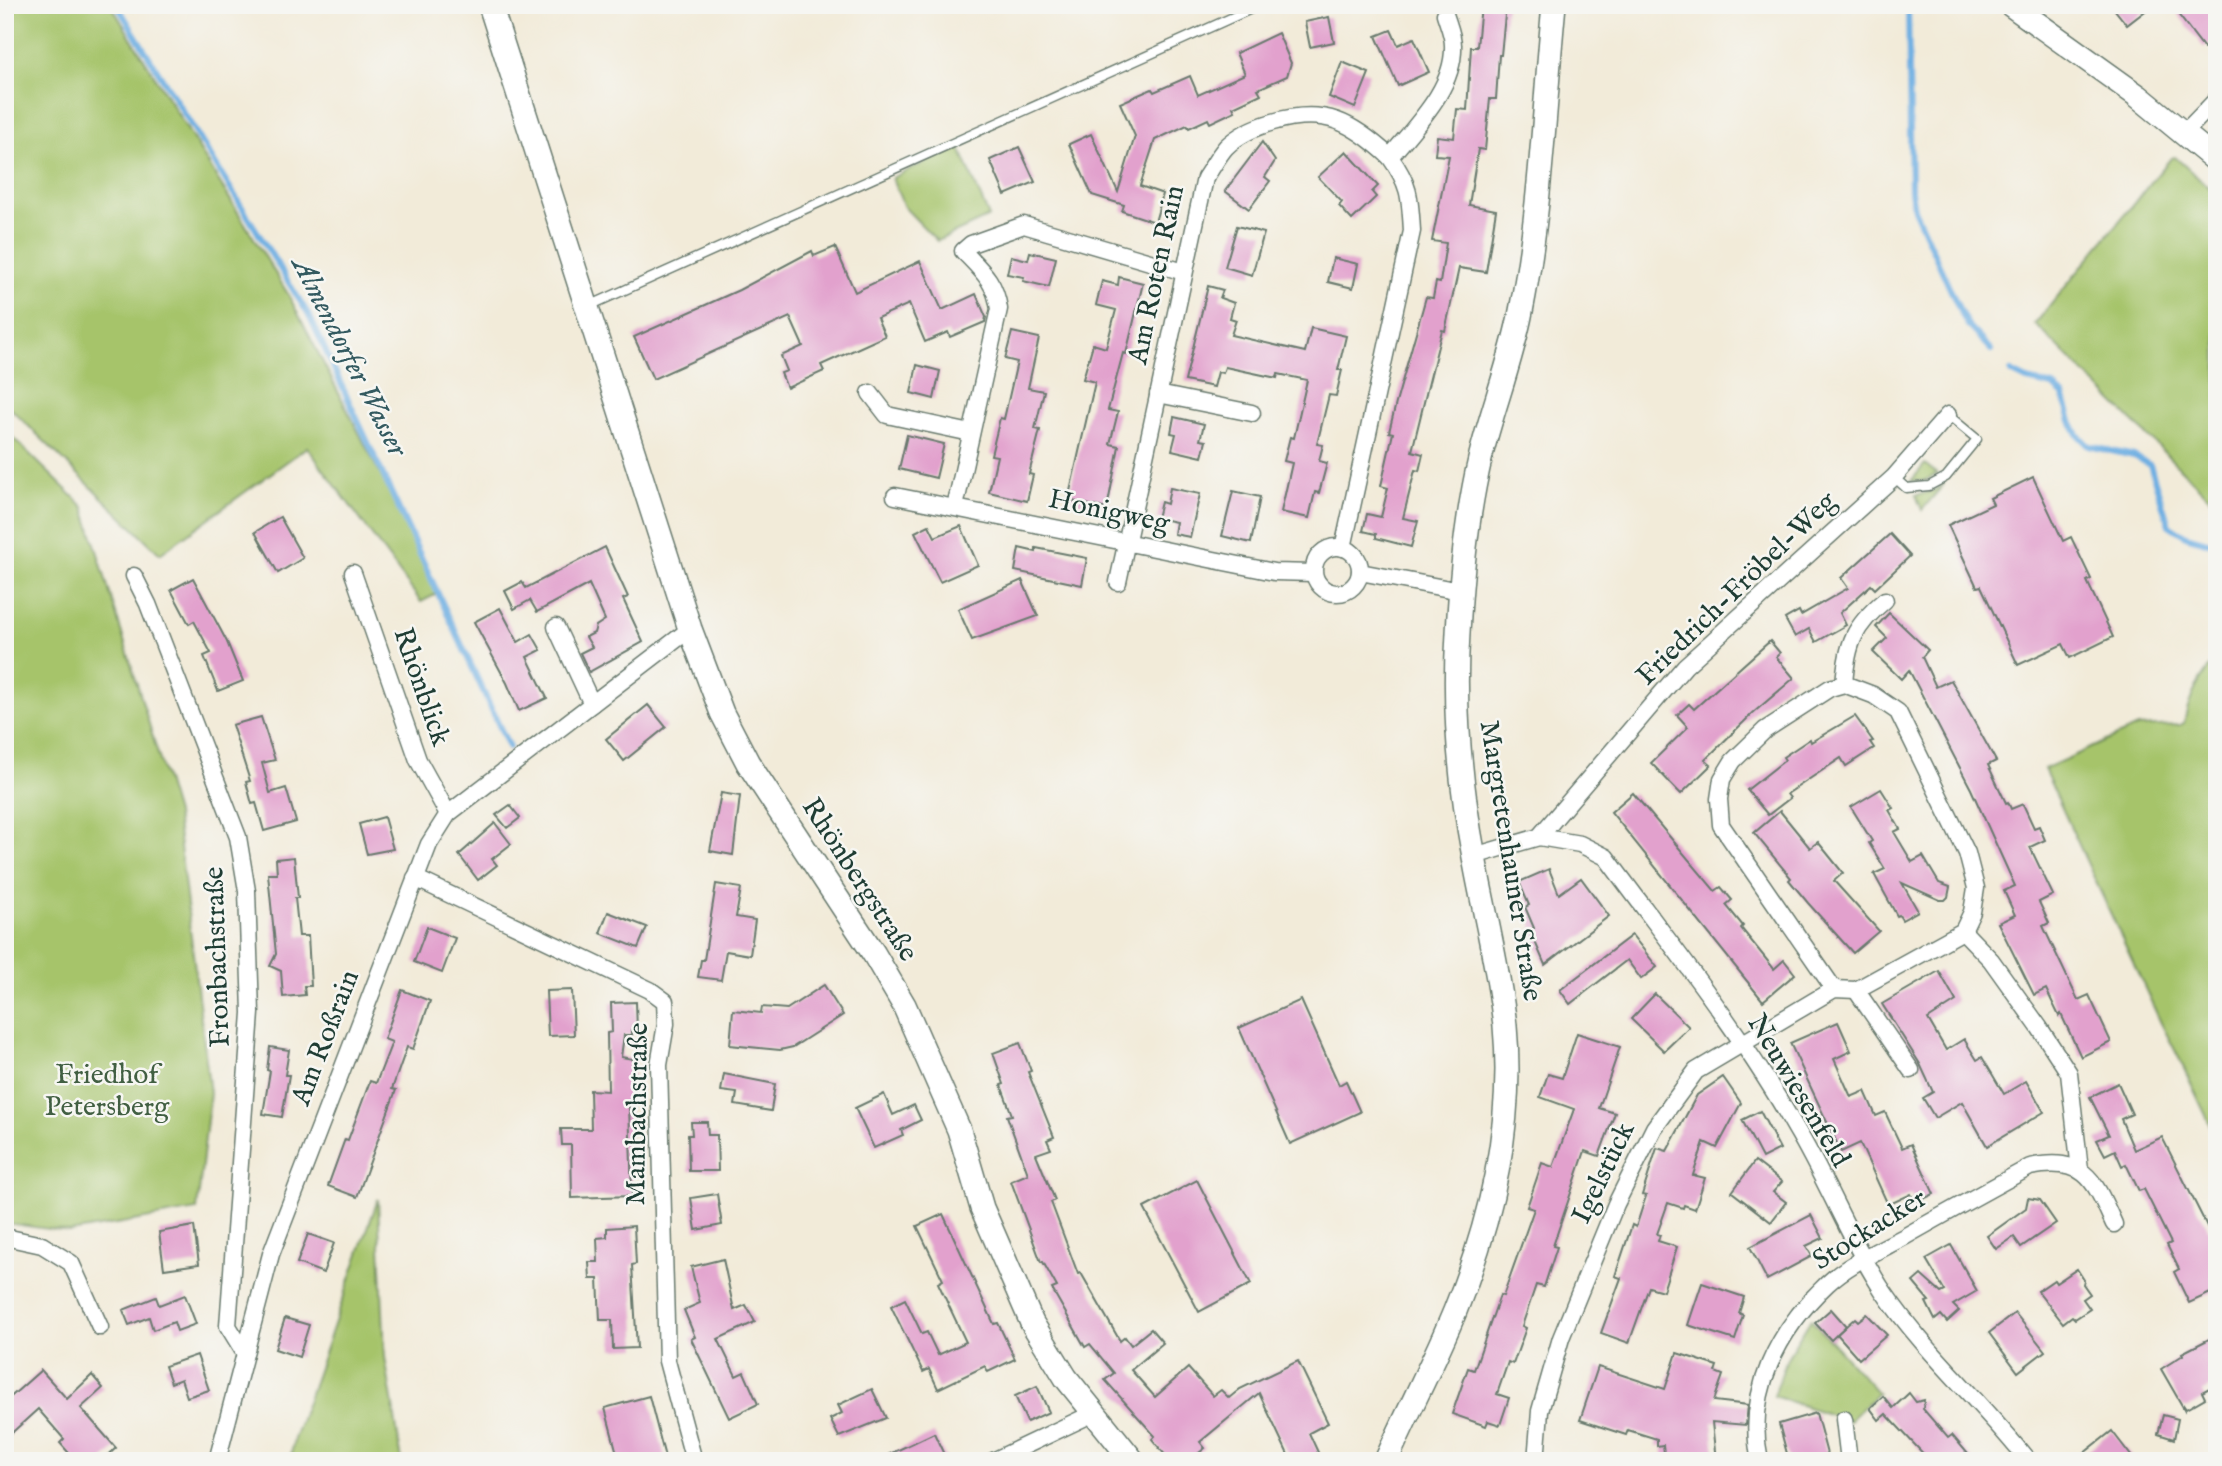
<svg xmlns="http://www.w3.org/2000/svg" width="2222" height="1466" viewBox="0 0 2222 1466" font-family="'IM FELL English',serif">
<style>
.green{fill:#a6c46b;stroke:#628050;stroke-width:2}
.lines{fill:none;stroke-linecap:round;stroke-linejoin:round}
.stream{stroke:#6eafe2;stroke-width:6}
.building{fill:#e2a1cd}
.lane-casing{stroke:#697a6e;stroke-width:11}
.street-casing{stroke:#697a6e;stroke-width:19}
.secondary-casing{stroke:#697a6e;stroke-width:26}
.lane{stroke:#fff;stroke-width:8}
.street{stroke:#fff;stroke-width:16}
.secondary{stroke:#fff;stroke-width:23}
.labels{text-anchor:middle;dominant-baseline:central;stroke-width:5;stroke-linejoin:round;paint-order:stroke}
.street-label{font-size:28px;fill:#1f3d34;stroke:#f6f6f2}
.park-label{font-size:28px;fill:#415f42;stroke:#f6f6f2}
.water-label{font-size:30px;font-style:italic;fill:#335a60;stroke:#f6f6f2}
</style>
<rect width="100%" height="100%" fill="#f6f6f2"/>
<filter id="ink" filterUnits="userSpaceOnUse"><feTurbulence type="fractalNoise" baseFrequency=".0143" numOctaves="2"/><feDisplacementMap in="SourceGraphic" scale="14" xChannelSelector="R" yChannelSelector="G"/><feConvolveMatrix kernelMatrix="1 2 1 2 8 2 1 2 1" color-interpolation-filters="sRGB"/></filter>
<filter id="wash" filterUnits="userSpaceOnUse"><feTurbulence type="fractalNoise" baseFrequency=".00686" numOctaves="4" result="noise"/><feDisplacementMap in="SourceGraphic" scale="28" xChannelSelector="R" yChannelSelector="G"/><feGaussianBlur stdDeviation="1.57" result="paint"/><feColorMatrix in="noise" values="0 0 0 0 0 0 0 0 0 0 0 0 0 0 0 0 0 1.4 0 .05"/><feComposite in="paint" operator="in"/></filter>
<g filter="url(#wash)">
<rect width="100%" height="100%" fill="#f2ebd9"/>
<g class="green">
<path d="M5 5H111L288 294 396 505 437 594 421 602 307 447 160 554 5 403Z"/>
<path d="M959 146 989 217 937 241 904 207 892 178Z"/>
<path d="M2175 157 2217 195V505L2035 324 2171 158Z"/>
<path d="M5 430 84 507 176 814 210 1093 197 1210 70 1232 5 1223Z"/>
<path d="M1925 464 1937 474 1924 481H1911Z"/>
<path d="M1944 484 1922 510 1916 495 1930 492Z"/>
<path d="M2217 659V1139L2180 1060 2161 1023 2044 769 2137 727 2180 725 2184 723C2189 698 2199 677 2217 659Z"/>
<path d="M378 1199 385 1357 402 1461H290L294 1439Z"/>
<path d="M1811 1319 1878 1393 1849 1421 1774 1396 1787 1358Z"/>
</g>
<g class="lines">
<g class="stream">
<path d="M117 5 310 317 509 747"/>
<path d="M1908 5 1911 191 1914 209 1961 313 1969 327 1991 350"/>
<path d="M2011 372 2027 380 2053 386 2063 395 2071 421 2078 435 2089 446 2134 456 2150 465 2169 525 2186 536 2217 545"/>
</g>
</g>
<g id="blocks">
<g class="building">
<path d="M1481 5H1506L1501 55H1499L1496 99H1490L1485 150 1478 149 1469 205 1496 210 1486 272 1459 268 1445 331 1442 330 1426 394 1412 451 1423 454 1419 471 1415 470 1403 518 1418 521 1411 547 1376 538V534L1363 531 1367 514 1381 517 1388 488 1381 486 1393 433 1389 432 1396 403 1426 297 1433 298 1436 282 1440 283 1446 243 1432 241 1449 156 1435 155 1437 136 1454 138 1457 109 1467 110 1471 47H1477Z"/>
<path d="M2111 5H2153L2127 25Z"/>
<path d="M2171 5H2217V38L2204 48Z"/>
<path d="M1329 17 1334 42 1310 47 1305 22Z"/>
<path d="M1391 30 1398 45 1414 38 1429 72 1398 86 1376 36Z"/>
<path d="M1278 33 1291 63 1287 76 1258 89 1261 94 1233 107 1235 111 1210 123 1208 119 1189 128 1187 125 1155 140 1140 186 1163 194 1155 222 1122 211 1124 205 1092 195 1069 144 1091 134 1118 192 1135 136 1120 103 1152 89 1154 92 1190 76 1198 95 1245 74 1236 53Z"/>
<path d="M1342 62 1369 73 1355 108 1329 97Z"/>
<path d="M1262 142 1275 161 1265 177 1270 181 1249 209 1225 191Z"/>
<path d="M1019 147 1035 182 1005 195 990 160Z"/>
<path d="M1346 151 1378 186 1372 192 1376 197 1352 220 1339 206 1342 202 1318 177Z"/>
<path d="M1237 226 1264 233 1252 275 1225 267Z"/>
<path d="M835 247 855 292 920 261 942 310 976 294 986 317 985 322 950 337 948 332 925 342 909 304 877 318 885 336 821 365 824 371 787 388 781 373 787 371 781 356 803 346 790 317 653 379 634 337 739 290 812 251 814 256Z"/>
<path d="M1030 252 1056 258 1049 287 1023 281 1024 277 1007 274 1011 256 1028 260Z"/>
<path d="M1333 258 1358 264 1353 288 1328 282Z"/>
<path d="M1119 277 1143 283 1126 354 1123 353 1108 410 1118 412 1110 444 1119 446 1107 509 1068 500 1095 382 1083 379 1093 344 1106 348 1116 310 1096 305 1102 281 1118 285Z"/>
<path d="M1208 286 1223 290 1220 298 1234 303 1230 318 1236 320 1231 335 1305 352 1311 328 1346 336 1338 370H1342L1336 396 1329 395 1317 444 1323 445 1319 461 1327 463 1319 493 1315 492 1309 518 1281 512 1292 463 1284 461 1290 437 1294 438 1307 380 1278 374 1277 378 1225 367 1223 373 1218 372 1214 387 1185 381Z"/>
<path d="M1012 332 1039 338 1028 388 1044 391 1035 429 1040 430 1029 474 1033 475 1027 501 989 492 997 456 991 455 1000 418 1004 419 1017 362 1005 359Z"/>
<path d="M917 365 940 371 934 399 911 393Z"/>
<path d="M1174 417 1204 424 1200 440 1206 441 1202 457 1172 450 1176 434 1171 433Z"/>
<path d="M907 435 944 444 936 478 899 469Z"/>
<path d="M2033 477 2063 541 2071 537 2091 579 2087 581 2113 637 2070 658 2063 644 2018 665 1981 586 1977 587 1948 525 1993 504 1990 498Z"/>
<path d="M1170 488 1200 494 1190 537 1174 534 1176 522 1157 518 1161 502 1167 504Z"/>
<path d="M1233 491 1260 497 1251 543 1222 536Z"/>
<path d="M280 517 303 558 278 573 255 532Z"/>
<path d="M929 525 935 537 961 526 978 565 940 582 915 532Z"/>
<path d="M1890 534 1910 556 1875 589 1871 585 1840 613 1846 625 1816 642 1809 629 1795 637 1785 619 1799 611 1801 615 1848 588 1841 578Z"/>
<path d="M605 547 628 597 623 599 643 642 589 672 580 653 592 647 586 637 594 633 596 626 605 620 589 584 537 612 530 600 514 609 505 591 522 582 526 588Z"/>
<path d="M1019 548 1036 552V548L1087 558 1082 585 1015 571Z"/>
<path d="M193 578 227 642 243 681 218 691 204 656 211 653 194 621 189 624 171 590Z"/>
<path d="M1022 580 1038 616 972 640 958 609Z"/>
<path d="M500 608 518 642 532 634 541 650 527 657 547 698 519 711 507 683 474 622Z"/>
<path d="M1889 613 1928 650 1922 657 1936 687 1951 680 1996 761 1988 765 2006 803 2008 802 2011 809 2023 804 2034 828 2039 826 2045 840 2030 847 2053 895 2039 902 2049 923 2043 926 2078 1000 2089 995 2111 1042 2081 1057 2061 1014 2059 1016 2046 989 2034 995 1998 923 2015 915 2004 891 2015 886 1971 789 1909 670 1901 679 1873 652 1887 638 1876 627Z"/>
<path d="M1770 641 1780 653 1776 657 1794 678 1753 713 1705 760 1711 765 1681 794 1651 763 1688 727 1677 715 1689 704 1694 709Z"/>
<path d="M648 705 666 727 624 761 606 739Z"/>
<path d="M1855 716 1873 741 1870 742 1874 748 1846 766 1841 758 1787 794 1790 798 1768 815 1747 790 1785 760 1783 757 1810 739 1811 742Z"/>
<path d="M261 717 275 760 262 763 270 793 286 788 296 822 264 831 256 803 252 804 246 782 250 781 232 725Z"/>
<path d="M1881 789 1893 808 1889 810 1900 829 1894 832 1912 862 1923 856 1939 883 1950 887 1948 897 1945 900H1940L1902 883 1918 911 1902 920 1899 915 1897 916 1874 874 1885 869 1869 843 1872 841 1851 807Z"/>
<path d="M721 793 740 796 733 855 710 851Z"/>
<path d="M1633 793 1715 891 1721 887 1732 900 1726 905 1743 926 1741 928 1774 969 1784 960 1795 974 1763 1001 1611 812Z"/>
<path d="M510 805 520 818 507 828 496 815Z"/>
<path d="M1780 811 1810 848 1818 842 1843 873 1834 881 1879 931 1853 953 1808 903 1789 880 1791 878 1754 833Z"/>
<path d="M384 817 393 849 367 854 359 824Z"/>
<path d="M495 823 511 844 492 859 497 865 478 880 459 855Z"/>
<path d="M294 857 298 898H295L299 936H308L311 986H304L305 995 283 997 281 971 270 966 276 954 268 874H277L276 859Z"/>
<path d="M1549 869 1559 894 1581 878 1609 916 1545 965 1530 930 1534 928 1525 907 1529 905 1519 882Z"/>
<path d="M716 884 741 888 736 917 755 920 750 955 726 951 721 980 698 977 701 960H704Z"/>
<path d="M608 912 647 927 638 948 600 933Z"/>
<path d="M427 927 455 938 442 973 414 962Z"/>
<path d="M1632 935 1657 967 1641 979 1627 960 1570 1004 1560 990Z"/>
<path d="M1939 971 1956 1001 1928 1019 1946 1050 1964 1039 1977 1060 1982 1057 2004 1094 2026 1081 2044 1112 1987 1146 1962 1102 1935 1118 1923 1098 1933 1092 1920 1064 1882 1004Z"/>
<path d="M824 985 843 1015 793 1047 780 1050 730 1045 733 1010 761 1013 762 1007 787 1009Z"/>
<path d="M402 990 430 1001 413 1049 407 1047 392 1089 396 1090 357 1197 328 1186 345 1139 348 1140 370 1081 376 1083 392 1042 384 1039Z"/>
<path d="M572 990 574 1035 548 1036 546 991Z"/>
<path d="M1655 994 1689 1027 1664 1051 1631 1019Z"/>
<path d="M1301 1000 1339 1085 1346 1081 1360 1112 1290 1144 1239 1028Z"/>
<path d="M636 1002 637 1030H632V1035H624L621 1057 633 1059V1105H629L632 1196 572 1198 571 1145H562L561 1129H591L590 1090 608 1091 607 1033 612 1032 611 1003Z"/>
<path d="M1838 1022 1851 1051 1834 1059 1851 1097 1865 1091 1876 1116 1885 1112 1902 1148 1911 1144 1934 1194 1915 1203 1911 1194 1888 1205 1860 1143 1841 1152 1790 1043Z"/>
<path d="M1577 1033 1620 1047 1599 1108 1615 1113 1599 1156 1585 1151 1553 1246 1557 1247 1544 1287 1536 1285 1522 1326 1526 1328 1513 1364 1508 1362 1497 1394 1509 1398 1500 1425 1488 1421 1486 1426 1452 1414 1468 1368 1474 1370 1500 1295 1503 1296 1534 1209 1527 1207 1542 1163 1553 1167 1574 1109 1540 1097 1548 1074 1562 1078Z"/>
<path d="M1020 1043 1031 1071 1028 1072 1054 1137 1047 1140 1051 1149 1036 1154 1055 1200 1051 1202 1078 1274 1081 1273 1120 1341 1125 1337 1131 1345 1151 1329 1163 1343 1131 1370 1155 1397 1188 1368 1213 1396 1221 1390 1229 1398 1240 1389 1298 1361 1328 1423 1309 1433 1322 1461H1291L1259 1393 1200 1442 1205 1448 1189 1461H1170L1152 1439 1155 1436 1105 1380 1114 1373 1090 1344 1085 1347 1052 1289 1057 1287 1043 1262H1041L1011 1181 1028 1174 1007 1116 1012 1115 1001 1085 1004 1084 993 1053Z"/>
<path d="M270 1047 289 1050 285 1075H289L282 1117 263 1114 270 1071 267 1070Z"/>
<path d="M724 1074 775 1084 771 1111 735 1105 737 1093 721 1091Z"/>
<path d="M1723 1077 1741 1103 1717 1148 1704 1142 1693 1175 1705 1178 1695 1209 1684 1205 1683 1208 1668 1203 1657 1234 1660 1235 1658 1241 1677 1247 1663 1291 1649 1287 1629 1343 1601 1333 1621 1278 1615 1276 1632 1225 1636 1227 1646 1196 1642 1195 1657 1148 1667 1151 1697 1095Z"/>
<path d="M2118 1083 2132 1114 2121 1119 2134 1150 2162 1137 2217 1246V1290L2189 1303 2174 1272 2179 1269 2167 1245 2171 1243 2144 1189 2139 1191 2126 1164 2122 1166 2115 1150 2105 1155 2097 1140 2109 1135 2090 1097Z"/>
<path d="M884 1094 893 1115 914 1105 921 1120 901 1130 903 1135 874 1148 855 1108Z"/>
<path d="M1760 1111 1780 1149 1762 1158 1742 1120Z"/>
<path d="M691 1122H707L708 1135H717L718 1171H689L688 1135H692Z"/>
<path d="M1755 1161 1782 1182 1773 1192 1786 1202 1771 1222 1732 1192Z"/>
<path d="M1197 1180 1251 1284 1199 1312 1144 1208Z"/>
<path d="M717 1194 722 1225 696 1230 691 1198Z"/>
<path d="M2028 1198 2040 1200 2056 1223 2021 1247 2014 1237 1996 1249 1987 1236 2026 1208Z"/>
<path d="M943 1214 994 1324 998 1323 1015 1359 988 1372 985 1366 938 1389 929 1369 923 1372 891 1306 905 1299 922 1334 927 1332 938 1355 966 1342 938 1283 943 1280 917 1226Z"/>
<path d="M1811 1215 1823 1238 1806 1246 1812 1256 1767 1280 1750 1247Z"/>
<path d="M194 1226 199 1264 164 1269 159 1232Z"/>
<path d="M634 1226 636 1264 632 1265 637 1348 613 1349 612 1320H600L598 1279H590L589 1262H598L597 1238 607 1237V1228Z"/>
<path d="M308 1234 334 1243 323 1273 297 1263Z"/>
<path d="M1951 1245 1977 1291 1953 1305 1959 1311 1947 1322 1941 1315 1935 1320 1926 1302 1929 1301 1913 1282 1921 1275 1941 1293 1945 1291 1926 1259Z"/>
<path d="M723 1259 734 1310 746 1305 755 1322 718 1339 736 1376 744 1372 758 1404 729 1418 691 1339 695 1337 684 1310 700 1303 691 1267Z"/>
<path d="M2077 1269 2084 1280 2083 1284 2090 1294 2083 1299 2090 1309 2075 1319 2072 1316 2063 1323 2038 1291 2054 1280 2056 1283Z"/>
<path d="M1702 1283 1744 1297 1739 1313 1743 1315 1735 1340 1688 1325Z"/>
<path d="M185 1295 196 1324 177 1331 174 1322 153 1330 149 1317 129 1325 123 1310 156 1297 159 1305Z"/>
<path d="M1831 1309 1846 1326 1831 1340 1815 1323Z"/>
<path d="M2015 1313 2045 1351 2018 1372 1989 1333Z"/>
<path d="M1867 1314 1887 1335 1859 1359 1837 1334 1855 1318 1858 1321Z"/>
<path d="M285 1318 309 1325 299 1357 275 1349Z"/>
<path d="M2217 1335V1384L2202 1392 2205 1398 2186 1409 2184 1406V1409L2161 1369 2183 1355 2182 1353Z"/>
<path d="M1677 1353 1717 1366 1715 1372 1723 1375 1714 1401 1748 1405 1746 1425 1712 1422 1716 1461H1665L1663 1445 1657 1446V1439L1628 1430 1626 1435 1580 1420 1598 1367 1665 1389Z"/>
<path d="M197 1355 209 1390 187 1397 181 1379 171 1383 165 1366Z"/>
<path d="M41 1370 67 1399 92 1375 103 1388 81 1408 116 1448 102 1461H76L60 1443 64 1439 38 1409 5 1439V1402Z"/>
<path d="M1037 1386 1049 1412 1027 1422 1015 1396Z"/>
<path d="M872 1389 886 1418 839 1437 830 1419 842 1413 838 1405Z"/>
<path d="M1909 1393 1916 1402 1924 1400 1923 1409 1948 1438 1952 1435 1974 1461H1930L1886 1414 1879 1420 1870 1408 1883 1396 1893 1408Z"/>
<path d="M649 1396 666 1461H619L605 1408Z"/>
<path d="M1816 1413 1827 1454 1803 1461H1789L1779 1424Z"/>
<path d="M2163 1415 2178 1419 2174 1439 2158 1434Z"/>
<path d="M2112 1431 2135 1461H2074Z"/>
<path d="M934 1433 947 1461H875Z"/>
</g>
</g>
</g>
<g filter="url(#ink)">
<use href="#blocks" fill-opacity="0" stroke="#697a6e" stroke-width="2"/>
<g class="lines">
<defs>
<g id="lane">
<path d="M589 306 1260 5"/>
<path d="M1894 477 1906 488 1929 486 1946 477 1977 439 1948 415"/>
</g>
<g id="street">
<path d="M2184 133 2217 99"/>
<path d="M870 393 887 415 971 433"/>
<path d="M1158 394 1252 413"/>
<path d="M895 496 1274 572 1313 573"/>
<path d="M955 507 999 309C995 281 982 271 963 251L971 244 1024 225 1184 272"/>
<circle cx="1337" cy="570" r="23"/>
<path d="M1343 548 1412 231C1410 197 1410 185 1390 157 1415 126 1455 88 1453 45 1453 35 1448 24 1445 14"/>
<path d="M1360 572 1460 591"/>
<path d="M353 573 418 760 448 814"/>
<path d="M134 576 148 604 238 837 247 891 251 1013 228 1326 244 1352"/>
<path d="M1118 582 1205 178C1212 168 1218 156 1226 147 1239 134 1256 127 1273 122 1325 107 1352 122 1390 157"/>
<path d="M556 627 592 704"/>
<path d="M1844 684C1847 643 1854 626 1885 600"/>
<path d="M1539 837 1685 666 1894 477 1948 415"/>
<path d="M1474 856 1539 837 1580 844 1606 857C1671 945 1741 1032 1795 1127 1827 1180 1849 1239 1883 1291 1925 1353 1982 1402 2028 1461"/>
<path d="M415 878 650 990 665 1001 666 1024 659 1065 667 1361 694 1461"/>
<path d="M1963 931 1991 960 2039 1027 2069 1073 2080 1170"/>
<path d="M1856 990 1911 1070"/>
<path d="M5 1237 42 1245 71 1263 100 1327"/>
<path d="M1844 1419 1849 1461"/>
<path d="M217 1461 271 1254 429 844 448 814 690 629"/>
<path d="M993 1461 1094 1413"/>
<path d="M1536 1461 1540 1411 1561 1338 1616 1204 1654 1128 1696 1071 1834 989 1856 990 1963 931 1972 912 1976 888 1967 853 1898 712 1873 695 1844 684 1830 688 1765 730 1733 761 1722 779 1719 799 1721 825 1834 989"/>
<path d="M1760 1461C1745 1393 1778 1330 1827 1284 1848 1264 1878 1251 1904 1237 1946 1213 1988 1190 2030 1167 2086 1156 2094 1180 2114 1224"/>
</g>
<g id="secondary">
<path d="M490 5 690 629 722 713 748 763 874 954 904 1005 959 1130 982 1208 1032 1323 1066 1378 1133 1461"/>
<path d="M2011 5 2138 96 2217 161"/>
<path d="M1386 1461C1408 1411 1434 1362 1455 1311 1491 1222 1514 1123 1505 1026 1499 969 1484 913 1474 857 1460 783 1453 708 1458 633 1461 573 1467 513 1481 455 1493 407 1512 359 1521 311 1541 211 1544 107 1554 5"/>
</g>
</defs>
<use href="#lane" class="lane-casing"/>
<use href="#street" class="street-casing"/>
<use href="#secondary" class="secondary-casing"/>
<use href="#lane" class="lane"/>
<use href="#street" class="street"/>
<use href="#secondary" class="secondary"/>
</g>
</g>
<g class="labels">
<g class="street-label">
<text transform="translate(1157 275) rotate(-78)">Am Roten Rain</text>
<text transform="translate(1109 512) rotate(12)">Honigweg</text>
<text transform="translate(1737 589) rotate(-44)">Friedrich-Fröbel-Weg</text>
<text transform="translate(421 687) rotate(71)">Rhönblick</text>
<text transform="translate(1510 861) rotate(81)">Margretenhauner Straße</text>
<text transform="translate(859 880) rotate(57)">Rhönbergstraße</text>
<text transform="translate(218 957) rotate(-92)">Fronbachstraße</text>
<text transform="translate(326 1038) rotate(-69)">Am Roßrain</text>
<text transform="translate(1798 1091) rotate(59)">Neuwiesenfeld</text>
<text transform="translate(638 1114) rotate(-89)">Mambachstraße</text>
<text transform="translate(1604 1173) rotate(-64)">Igelstück</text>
<text transform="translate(1870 1230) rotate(-32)">Stockacker</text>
</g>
<g class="park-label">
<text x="107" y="1075">Friedhof<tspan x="107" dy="32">Petersberg</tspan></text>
</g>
<g class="water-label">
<text transform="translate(349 357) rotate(63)">Almendorfer Wasser</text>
</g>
</g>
<rect width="2222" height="1466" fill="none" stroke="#f6f6f2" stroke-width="28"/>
</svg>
